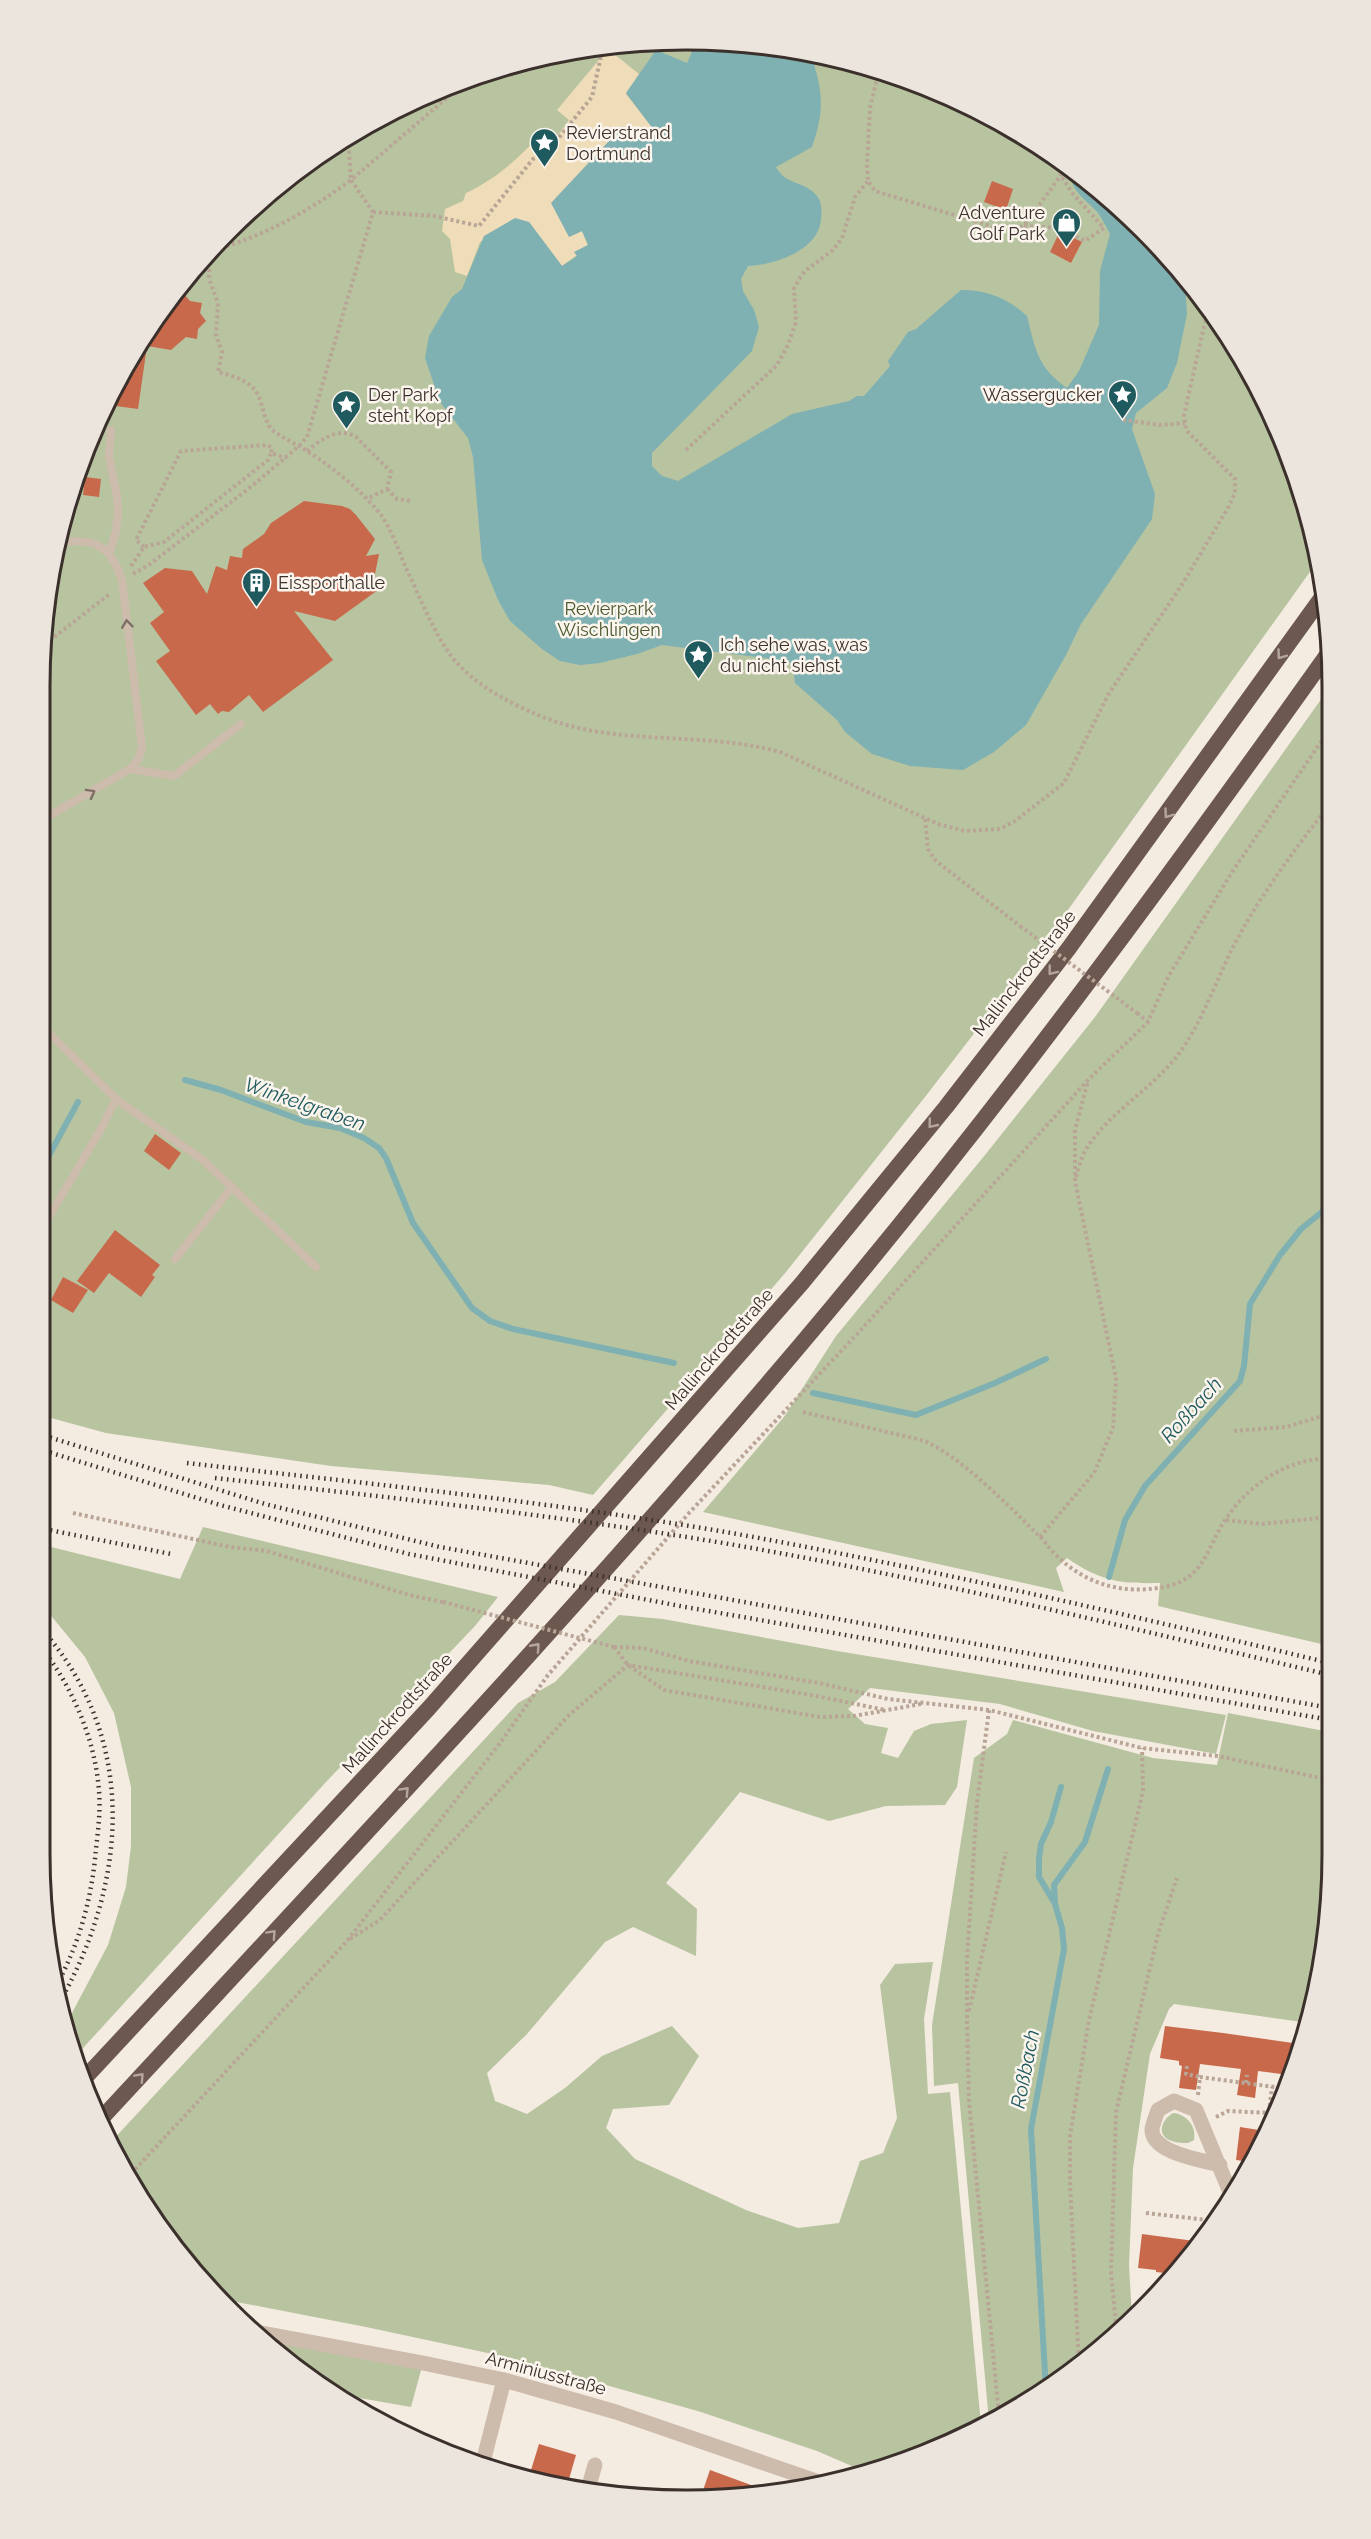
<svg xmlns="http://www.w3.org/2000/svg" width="1371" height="2539" viewBox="0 0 1371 2539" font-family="Raleway,sans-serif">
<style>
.green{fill:#b8c4a0}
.sand{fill:#efdcb8}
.water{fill:#7fb0b2}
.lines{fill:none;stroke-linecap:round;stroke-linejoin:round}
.stream{stroke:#7fb0b2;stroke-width:6}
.building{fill:#c8694b}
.path{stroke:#b9a596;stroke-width:4;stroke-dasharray:3 3;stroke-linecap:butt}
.service{stroke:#cdbbac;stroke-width:8}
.minor{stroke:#cdbbac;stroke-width:15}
.tertiary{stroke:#cdbbac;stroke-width:15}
.trunk{stroke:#6c584f;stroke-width:16}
.rail{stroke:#3b302b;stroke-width:4.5;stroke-dasharray:1.5 4.5;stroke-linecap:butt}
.path-bridge{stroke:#b9a596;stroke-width:4;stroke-dasharray:3 3;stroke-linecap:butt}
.oneway{stroke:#7d6f65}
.oneway2{stroke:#b4a69e}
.labels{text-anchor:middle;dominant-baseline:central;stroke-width:5;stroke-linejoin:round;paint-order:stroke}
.poi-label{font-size:18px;fill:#3b302b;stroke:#fbf5ee;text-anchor:start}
.park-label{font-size:18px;fill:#4a5a2e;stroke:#fbf5ee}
.street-label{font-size:18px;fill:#3b302b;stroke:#fbf5ee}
.water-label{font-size:20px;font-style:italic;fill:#1f5a5e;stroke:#fbf5ee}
.rim{fill:none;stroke:#3b302b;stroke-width:3}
</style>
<rect width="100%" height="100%" fill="#f4ebe1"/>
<g class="green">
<path d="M643 40 770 44 893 73 1008 125 1112 200 1223 327 1298 477 1317 562 1050 935 925 1097 786 1272 593 1495 549 1485 331 1466 106 1433 40 1415V644L61 518 125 363 199 259 292 173 399 106 518 61Z"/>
<path d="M1327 691 1330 1646 1158 1606 1160 1583C1120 1584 1100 1581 1067 1558L1056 1568 1064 1592 703 1512 784 1417 836 1336 985 1155 1095 1017Z"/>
<path d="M203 1527 498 1597 475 1626 326 1782 73 2059 64 2028 108 1945 126 1887 131 1846V1787L114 1713 85 1657 39 1601V1544L180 1579Z"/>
<path d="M619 1615 663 1619 837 1651 1226 1715 1216 1754 1093 1731 1000 1704 870 1688 848 1709 865 1724 888 1728 881 1753 898 1758 914 1731 931 1724 967 1720 957 1787 945 1805 886 1806 829 1821 740 1792 666 1883 697 1909 696 1956 633 1927 605 1942 527 2034 487 2073 495 2101 527 2114 565 2088 602 2056 672 2026 699 2056 669 2105 613 2109 606 2128 635 2159 746 2210 798 2228 839 2223 860 2161 883 2153 897 2118 880 1985 895 1964 933 1962 924 2019 928 2094 950 2092 981 2425 933 2451 868 2473 817 2451 701 2412 511 2358 366 2327 221 2299 173 2247 125 2176 110 2143 518 1703 555 1682Z"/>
<path d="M1228 1713 1330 1732 1331 1895 1310 2021 1309 2023 1174 2004 1169 2009 1150 2054 1133 2168 1129 2265 1132 2317C1090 2363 1043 2392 989 2421L958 2083 934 2086 932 2025 974 1758 1007 1734 1013 1720 1153 1758 1217 1765Z"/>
<path d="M1173 2113C1186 2114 1197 2126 1194 2140L1188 2143C1183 2143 1177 2143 1172 2141 1156 2136 1161 2120 1173 2113Z"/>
<path d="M259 2339 423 2363 411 2407 331 2393Z"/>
</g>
<path class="sand" d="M608 49 639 74 626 94 657 133 569 237 582 231 588 245 575 252 577 255 562 266 529 222 480 242 467 276 455 272 450 239 442 231 445 209 463 201 466 193C496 179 524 155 544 129L556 138 569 120 557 110Z"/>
<path class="water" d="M677 42 770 44 811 54C823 93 825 109 812 147L776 167C786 186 806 181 817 196 822 202 822 212 821 219 819 250 775 265 748 266L741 279 743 291 754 310 759 327 752 351 652 453V466L662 476 678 481 792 414 849 401 857 396H864L890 366 888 361 908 332 916 329 961 290C987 290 1007 298 1027 316 1035 349 1038 368 1067 388L1079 371 1099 325 1100 271 1110 234C1106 227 1103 220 1098 213 1087 200 1068 190 1071 170L1112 200 1185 283 1187 314 1177 363 1167 388 1136 413 1132 429 1155 494 1152 519 1081 624 1066 655 1026 725 994 752 963 770 910 766 872 754 845 732 837 720 795 683 792 664 787 661 662 645 637 654 600 663 580 665 560 661 542 649 510 621 498 600 482 560 473 457 468 438 440 402 425 358 429 336 452 297 462 289 484 236 515 218 529 222 562 266 577 256 574 252 588 245 582 231 569 237 551 203 623 126 650 142 656 133 626 93 656 50 687 63 692 52Z"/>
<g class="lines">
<g class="stream">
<path d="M185 1080 221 1090 306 1122 340 1128 364 1138 379 1148 386 1158 413 1223 472 1308 490 1321 513 1329 674 1363"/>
<path d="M40 1172 78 1102"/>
<path d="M813 1393 916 1415 995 1383 1046 1359"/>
<path d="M1109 1577 1125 1520 1145 1486 1240 1381 1244 1366 1250 1304 1280 1255 1301 1229 1328 1207"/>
<path d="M1054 1902 1039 1877V1859L1041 1844 1051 1822 1061 1787"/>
<path d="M1046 2390 1031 2129 1064 1949 1062 1928 1055 1904 1054 1885 1085 1842 1108 1769"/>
</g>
</g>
<g class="building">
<path d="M992 181 1013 189 1006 210 984 202Z"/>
<path d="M1060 231 1082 242 1071 263 1050 252Z"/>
<path d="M183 293 190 301 202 303 200 313 206 321 198 329 197 339 186 337 171 350 147 346 138 409 108 405 125 363 171 298 175 299Z"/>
<path d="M85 477 101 479 99 497 83 495Z"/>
<path d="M304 501 342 506 350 509 356 515 375 539 366 556 379 554 373 584 382 587 335 621 294 611 333 660 263 712 249 695 229 712 222 711 218 714 210 704 196 715 156 661 170 651 150 623 164 612 143 583 165 568 192 571 207 594 216 566 227 570 230 556 242 558 243 549 264 534 271 523Z"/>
<path d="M155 1134 181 1153 169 1170 144 1151Z"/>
<path d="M115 1230 160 1265 152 1275 155 1277 141 1297 109 1273 94 1293 77 1281Z"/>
<path d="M63 1277 88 1290 73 1313 51 1300Z"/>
<path d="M1165 2026 1223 2033 1300 2044 1288 2075 1258 2071 1255 2098 1237 2095 1241 2069 1200 2064 1196 2090 1179 2088 1182 2066 1179 2065V2061L1160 2058Z"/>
<path d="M1240 2127 1265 2131 1251 2162 1236 2160Z"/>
<path d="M1142 2234 1202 2242 1173 2274 1156 2272V2270L1138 2268Z"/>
<path d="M539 2444 576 2455 567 2486 528 2480Z"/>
<path d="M710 2470 770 2492 728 2499H700Z"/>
</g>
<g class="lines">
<g class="path">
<path d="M879 70 870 108 867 165 868 181 875 191 1007 231 1024 226 1067 167"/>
<path d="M373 212 434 216 479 226 533 159 547 152 592 97 603 47"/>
<path d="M1024 226 1059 228 1085 241 1104 228 1073 194 1060 174"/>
<path d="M223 237 227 245"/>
<path d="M209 251C261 238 308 212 351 180L348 137"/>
<path d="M210 251 209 279 218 303 216 335 222 352 218 372C237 377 256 382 261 403 264 413 265 420 271 429 283 439 297 444 310 453 336 470 362 491 381 515 392 530 399 552 406 568 420 597 433 632 452 657 472 683 509 703 538 715 615 748 701 730 780 752L938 824 965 831 1000 829 1015 821 1064 783 1108 695 1183 583 1229 506 1235 493V479L1186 430 1184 415 1208 309"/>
<path d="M1123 420 1160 425 1185 423"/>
<path d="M686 450 777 365 788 345 796 322 794 289 799 279 805 271 833 250 842 238 855 197 868 181"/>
<path d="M307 451C321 440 338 426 356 437L391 472 387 489 367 499"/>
<path d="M387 489 397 499 411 501"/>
<path d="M144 547 136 540 181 451 268 445 272 448 271 453"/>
<path d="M131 566 144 547 164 542 268 460 271 453 286 458"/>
<path d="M133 574 150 564 252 486 299 446 307 437 373 212 351 180 469 79"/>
<path d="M40 648 111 593"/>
<path d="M925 819 928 849 936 861 1020 926"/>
<path d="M1137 1013 1148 1022"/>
<path d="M1076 1177C1078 1170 1080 1162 1083 1155 1102 1117 1150 1091 1177 1056 1201 1025 1215 983 1233 947 1259 897 1292 853 1327 808"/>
<path d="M803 1412C833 1419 862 1426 891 1433 903 1436 916 1438 927 1442 964 1460 1008 1505 1038 1535 1045 1541 1049 1549 1056 1555 1085 1584 1123 1595 1164 1587 1204 1579 1206 1550 1225 1520 1249 1484 1285 1460 1329 1458"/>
<path d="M1234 1431 1286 1427 1329 1414"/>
<path d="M73 1513 230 1547 267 1551 409 1595 443 1602"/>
<path d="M1226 1520 1262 1524 1329 1517"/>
<path d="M1040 1537 1094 1473 1113 1428 1116 1378 1075 1181V1130L1088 1081"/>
<path d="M614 1647 643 1648 689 1661 819 1683 888 1699 989 1710 1142 1748 1217 1756 1330 1780"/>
<path d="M614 1647 628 1665 664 1690 820 1717 854 1716 921 1704"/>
<path d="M989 1710 977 1803 967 1960V2018L969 2101 999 2416"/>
<path d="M350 1939 380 1920 569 1715 628 1665 811 1695 885 1710"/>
<path d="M969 2011 1006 1852"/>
<path d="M1187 2066 1186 2074 1200 2077"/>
<path d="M1246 2083 1247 2075"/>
<path d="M1198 2095 1200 2077 1282 2088"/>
<path d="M1269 2112 1272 2087"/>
<path d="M1216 2117 1228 2111 1272 2113"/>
<path d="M127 2178 347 1941 500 1743 548 1675 689 1513 858 1333 1088 1080 1148 1022 1168 977 1232 872 1327 733"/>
<path d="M1146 2213 1216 2221"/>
<path d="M1117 2334 1111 2273 1116 2112 1158 1934 1177 1878"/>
<path d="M1079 2365 1070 2183V2136L1089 2020 1143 1791 1142 1748"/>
</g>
<g class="service">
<path d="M109 554 116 531 118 512 117 496 109 457 111 430"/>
<path d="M130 769 174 776 241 724"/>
<path d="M40 821 130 769 139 758 142 747 122 580C110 544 93 537 57 543"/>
<path d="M40 1024 116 1099 203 1160 316 1267"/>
<path d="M40 1232 101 1129 116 1099"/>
<path d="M175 1259 232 1187"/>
<path d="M40 1312 44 1315"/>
</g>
<g class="minor">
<path d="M1220 2165C1202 2160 1151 2153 1152 2129 1153 2123 1156 2116 1158 2110L1174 2101 1196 2110 1232 2197"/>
<path d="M482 2466 504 2380"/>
<path d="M588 2489 595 2465"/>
</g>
<path class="tertiary" d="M251 2331 423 2363 504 2380 616 2412 822 2483"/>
<g class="trunk">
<path d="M82 2081 429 1708 802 1283 946 1107 1069 948 1325 593"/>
<path d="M100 2120C348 1852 599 1587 833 1306 1008 1096 1169 877 1327 655"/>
</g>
<g class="rail">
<path d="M39 1434 265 1504 440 1547 1330 1708"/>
<path d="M39 1449 220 1505 409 1554 680 1606 1330 1720"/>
<path d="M187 1463C370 1484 555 1502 737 1534 936 1570 1133 1616 1330 1663"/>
<path d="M215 1478C386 1497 558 1515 729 1544 931 1579 1130 1628 1330 1675"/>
<path d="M39 1528 171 1554"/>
<path d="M39 1626C139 1736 129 1882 58 2005"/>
<path d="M39 1644C72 1686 95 1738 99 1791 101 1814 97 1837 95 1859 90 1906 77 1949 54 1990"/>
</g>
<g class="path-bridge">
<path d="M1020 926 1137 1013"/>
<path d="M443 1602 614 1647"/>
</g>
</g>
<defs><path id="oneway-chevron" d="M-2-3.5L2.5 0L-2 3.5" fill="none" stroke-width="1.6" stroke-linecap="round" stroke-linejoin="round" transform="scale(1.5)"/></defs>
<g class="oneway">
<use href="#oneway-chevron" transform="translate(127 624) rotate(-97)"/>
<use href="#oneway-chevron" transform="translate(91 793) rotate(-29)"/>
</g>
<g class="oneway2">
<use href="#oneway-chevron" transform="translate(1281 655) rotate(126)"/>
<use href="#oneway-chevron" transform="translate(1168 814) rotate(126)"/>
<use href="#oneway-chevron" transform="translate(1052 971) rotate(128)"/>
<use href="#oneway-chevron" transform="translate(932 1124) rotate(129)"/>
<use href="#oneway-chevron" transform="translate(536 1647) rotate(-48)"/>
<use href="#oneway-chevron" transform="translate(405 1791) rotate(-47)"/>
<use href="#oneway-chevron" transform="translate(272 1934) rotate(-47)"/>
<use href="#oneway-chevron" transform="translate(140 2077) rotate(-47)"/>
</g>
<defs>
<symbol id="sight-pin" viewBox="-11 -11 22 30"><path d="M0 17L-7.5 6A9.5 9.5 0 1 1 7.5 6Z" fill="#1f5a5e" stroke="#fbf5ee"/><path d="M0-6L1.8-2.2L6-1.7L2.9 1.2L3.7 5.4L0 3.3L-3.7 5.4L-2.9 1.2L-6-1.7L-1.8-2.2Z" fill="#fff"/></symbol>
<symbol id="shop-pin" viewBox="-11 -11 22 30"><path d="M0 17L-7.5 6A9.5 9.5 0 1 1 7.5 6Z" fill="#1f5a5e" stroke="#fbf5ee"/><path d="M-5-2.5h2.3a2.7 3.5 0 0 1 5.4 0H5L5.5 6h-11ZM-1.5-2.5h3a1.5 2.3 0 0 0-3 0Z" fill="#fff"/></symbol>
<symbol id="building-pin" viewBox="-11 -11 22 30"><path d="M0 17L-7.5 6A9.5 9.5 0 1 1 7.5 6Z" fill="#1f5a5e" stroke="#fbf5ee"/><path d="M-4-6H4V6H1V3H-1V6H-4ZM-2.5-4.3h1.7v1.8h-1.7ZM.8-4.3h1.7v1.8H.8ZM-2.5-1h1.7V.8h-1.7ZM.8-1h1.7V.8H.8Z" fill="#fff"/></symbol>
</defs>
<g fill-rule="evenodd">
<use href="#sight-pin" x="528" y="126" width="33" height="45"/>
<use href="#shop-pin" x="1050" y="206" width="33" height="45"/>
<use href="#sight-pin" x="1106" y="378" width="33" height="45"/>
<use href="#sight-pin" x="330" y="388" width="33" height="45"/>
<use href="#building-pin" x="240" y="566" width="33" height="45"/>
<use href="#sight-pin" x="682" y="638" width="33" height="45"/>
</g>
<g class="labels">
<g class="poi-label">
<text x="566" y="132">Revierstrand<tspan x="566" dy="21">Dortmund</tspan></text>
<text x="1045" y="212" text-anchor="end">Adventure<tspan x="1045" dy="21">Golf Park</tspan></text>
<text x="368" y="394">Der Park<tspan x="368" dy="21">steht Kopf</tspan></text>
<text x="1102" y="394" text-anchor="end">Wassergucker</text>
<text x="278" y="582">Eissporthalle</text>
<text x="720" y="644">Ich sehe was, was<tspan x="720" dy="21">du nicht siehst</tspan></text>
</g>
<g class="park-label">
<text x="609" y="608">Revierpark<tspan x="609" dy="21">Wischlingen</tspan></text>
</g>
<g class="street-label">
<text transform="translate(1024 973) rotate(-52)">Mallinckrodtstraße</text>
<text transform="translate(719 1349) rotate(-49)">Mallinckrodtstraße</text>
<text transform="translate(397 1713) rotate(-48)">Mallinckrodtstraße</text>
<text transform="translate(546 2373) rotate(15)">Arminiusstraße</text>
</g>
<g class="water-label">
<text transform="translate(305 1104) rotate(19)">Winkelgraben</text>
<text transform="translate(1191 1410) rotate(-48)">Roßbach</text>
<text transform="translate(1025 2069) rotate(-79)">Roßbach</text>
</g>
</g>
<path d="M0 0H1371V2539H0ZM686 50H686A636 636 0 0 1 1322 686V1854A636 636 0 0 1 686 2490H686A636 636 0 0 1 50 1854V686A636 636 0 0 1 686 50Z" fill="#ece5de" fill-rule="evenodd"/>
<path class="rim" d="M686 50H686A636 636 0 0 1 1322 686V1854A636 636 0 0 1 686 2490H686A636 636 0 0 1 50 1854V686A636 636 0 0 1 686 50Z"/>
</svg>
